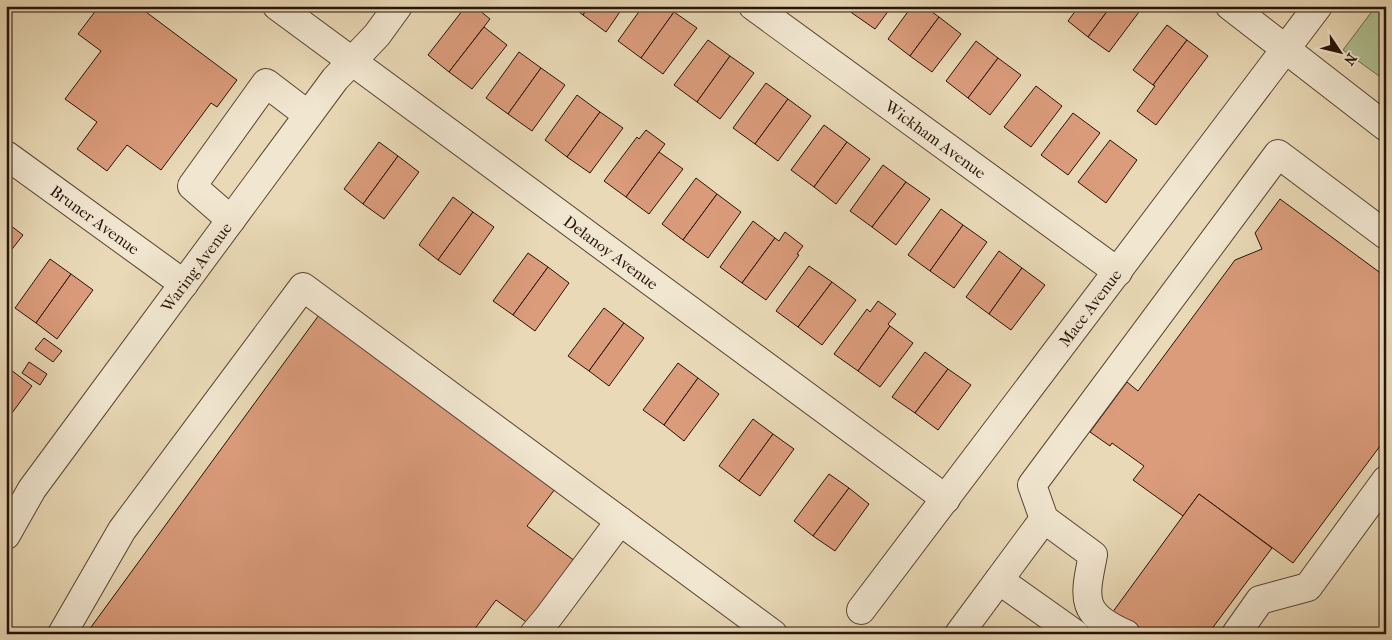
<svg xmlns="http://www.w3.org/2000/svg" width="1392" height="640" viewBox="0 0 1392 640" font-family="'IM FELL French Canon',serif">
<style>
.green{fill:#b0c093;stroke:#6c6a4e}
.building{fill:#db9c7c;stroke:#271308}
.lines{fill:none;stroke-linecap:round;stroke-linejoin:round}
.minor-casing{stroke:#584434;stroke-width:30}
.minor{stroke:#f1e6d0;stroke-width:28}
.labels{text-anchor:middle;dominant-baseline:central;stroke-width:4;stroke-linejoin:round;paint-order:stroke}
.street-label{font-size:16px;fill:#271308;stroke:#f1e6d0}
</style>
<rect width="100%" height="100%" fill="#e9d9b6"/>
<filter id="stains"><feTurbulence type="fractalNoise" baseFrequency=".004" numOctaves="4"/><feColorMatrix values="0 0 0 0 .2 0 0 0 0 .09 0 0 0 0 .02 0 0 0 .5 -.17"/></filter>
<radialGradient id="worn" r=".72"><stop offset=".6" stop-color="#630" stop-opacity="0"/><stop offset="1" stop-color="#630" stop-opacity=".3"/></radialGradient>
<path class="green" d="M1376 6H1386V81L1343 50Z"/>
<g class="building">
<path d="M94 6H138L237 80 217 107 211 103 161 170 127 145 107 171 77 149 97 122 65 99 101 51 78 34 97 9Z"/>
<path d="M466 6H474L490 19 449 72 428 55Z"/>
<path d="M571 6H589L583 15Z"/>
<path d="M589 6H624L606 32 583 15Z"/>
<path d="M643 6H666L674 12 641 58 618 41Z"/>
<path d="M844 6H857L852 13Z"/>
<path d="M857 6H892L875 29 852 13Z"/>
<path d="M912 6H924L939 17 910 56 888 39Z"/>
<path d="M1079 6H1111L1088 37 1068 21Z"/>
<path d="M1111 6H1139L1142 8 1109 52 1088 37Z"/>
<path d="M674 12 697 28 663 74 641 58Z"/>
<path d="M939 17 961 34 932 72 910 56Z"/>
<path d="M1167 25 1187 40 1153 85 1133 70Z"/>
<path d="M484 27 507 45 472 89 449 72Z"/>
<path d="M708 40 730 56 697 102 674 85Z"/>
<path d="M1187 40 1208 56 1156 125 1137 111 1155 86 1153 85Z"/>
<path d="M976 41 998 58 968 98 946 81Z"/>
<path d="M519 52 541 68 508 114 486 98Z"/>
<path d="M730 56 754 73 720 119 697 102Z"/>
<path d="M998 58 1021 75 990 115 968 98Z"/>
<path d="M541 68 565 85 532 131 508 114Z"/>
<path d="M766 83 788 99 755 144 733 128Z"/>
<path d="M1036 86 1062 106 1031 147 1004 127Z"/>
<path d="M577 95 600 112 567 157 545 140Z"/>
<path d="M788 99 811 116 778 161 755 144Z"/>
<path d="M600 112 623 128 590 173 567 157Z"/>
<path d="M1073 113 1100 133 1068 175 1041 155Z"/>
<path d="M824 125 847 142 814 187 791 170Z"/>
<path d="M646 130 665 144 626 197 604 181 637 137 639 139Z"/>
<path d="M1110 140 1137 160 1106 203 1078 182Z"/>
<path d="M379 142 398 156 363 204 344 189Z"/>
<path d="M847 142 870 159 836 204 814 187Z"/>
<path d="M659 152 683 169 649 214 626 197Z"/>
<path d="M398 156 419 172 384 219 363 204Z"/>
<path d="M883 165 906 182 872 227 850 211Z"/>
<path d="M696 178 717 194 683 240 662 224Z"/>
<path d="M906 182 930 199 896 245 872 227Z"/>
<path d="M717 194 741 212 708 258 683 240Z"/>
<path d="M453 197 473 212 438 260 419 245Z"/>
<path d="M1280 199 1386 277V438L1293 563 1199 494 1183 516 1133 480 1144 466 1112 443 1110 446 1090 432 1127 382 1138 391 1235 260 1262 249 1255 233Z"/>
<path d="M941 209 963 225 930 271 908 255Z"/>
<path d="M473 212 494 227 460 275 438 260Z"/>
<path d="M753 221 775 238 742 283 720 267Z"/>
<path d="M6 222 23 235 6 257Z"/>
<path d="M963 225 987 242 954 288 930 271Z"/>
<path d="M785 232 803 246 797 254 799 255 766 300 742 283 775 238 779 241Z"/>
<path d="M999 251 1022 268 989 314 966 297Z"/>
<path d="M528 253 548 267 513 315 493 301Z"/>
<path d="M50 259 71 274 36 323 15 308Z"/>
<path d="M809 266 832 282 798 327 776 311Z"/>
<path d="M548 267 569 283 535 331 513 315Z"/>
<path d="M1022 268 1045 285 1011 330 989 314Z"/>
<path d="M71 274 93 290 57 339 36 323Z"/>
<path d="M832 282 856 300 822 345 798 327Z"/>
<path d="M878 301 896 314 888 324 890 326 858 371 834 354 867 309 870 312Z"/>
<path d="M604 308 624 323 589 371 568 356Z"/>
<path d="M319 315 555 489 527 526 575 561 529 624 496 600 471 634H86Z"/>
<path d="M624 323 644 338 609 386 589 371Z"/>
<path d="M890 326 913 343 880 387 858 371Z"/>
<path d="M44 338 62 351 53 362 35 349Z"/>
<path d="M925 352 948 369 915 413 892 397Z"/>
<path d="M29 362 47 374 40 385 22 373Z"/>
<path d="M678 363 698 378 664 425 643 410Z"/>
<path d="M948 369 971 385 938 430 915 413Z"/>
<path d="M11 370 32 386 6 421V376Z"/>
<path d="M698 378 719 394 684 441 664 425Z"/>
<path d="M753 419 773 434 739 481 719 466Z"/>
<path d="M773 434 794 449 760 496 739 481Z"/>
<path d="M829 474 849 488 813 536 794 521Z"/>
<path d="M849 488 869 504 835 551 813 536Z"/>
<path d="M1199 494 1272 548 1208 634H1140L1112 613Z"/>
</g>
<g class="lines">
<defs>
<g id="minor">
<path id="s1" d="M277 6 946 499"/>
<path id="s2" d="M753 6 1118 272"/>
<path d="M1230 6 1386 127"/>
<path id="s3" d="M6 155 184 284"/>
<path d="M231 220 192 186 266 83 308 115"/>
<path id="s4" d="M6 535 32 489 335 79 377 35 398 6"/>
<path d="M999 580 1075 634"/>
<path id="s5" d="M861 610 1318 6"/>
<path d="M62 634 122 530 303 287 773 634"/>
<path d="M534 634 549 616 620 521"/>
<path d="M959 634 1044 519"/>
<path d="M1126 634C1080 614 1084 599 1093 555L1044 519 1032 485 1278 154 1386 235"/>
<path d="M1236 634 1260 600 1308 587 1386 480"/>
</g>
</defs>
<use href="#minor" class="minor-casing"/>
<use href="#minor" class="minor"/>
</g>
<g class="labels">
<g class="street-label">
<text stroke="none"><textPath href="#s2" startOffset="226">Wickham Avenue</textPath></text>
<text stroke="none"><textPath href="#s3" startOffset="110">Bruner Avenue</textPath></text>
<text stroke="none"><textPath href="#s1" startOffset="415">Delanoy Avenue</textPath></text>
<text stroke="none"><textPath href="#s4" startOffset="329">Waring Avenue</textPath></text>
<text stroke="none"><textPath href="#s5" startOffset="379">Mace Avenue</textPath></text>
</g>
</g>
<rect width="1392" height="640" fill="none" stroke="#e9d9b6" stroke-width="25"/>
<rect x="8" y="8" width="1377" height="625" fill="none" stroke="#271308" stroke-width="2.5"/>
<rect x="12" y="12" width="1367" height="615" fill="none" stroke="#271308"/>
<g transform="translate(1340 52) rotate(125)" stroke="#f1e6d0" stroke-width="4" paint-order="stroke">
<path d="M0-4L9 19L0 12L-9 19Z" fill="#271308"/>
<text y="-8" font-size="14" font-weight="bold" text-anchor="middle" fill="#271308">N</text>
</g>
<rect width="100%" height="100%" filter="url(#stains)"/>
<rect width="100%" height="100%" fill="url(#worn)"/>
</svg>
